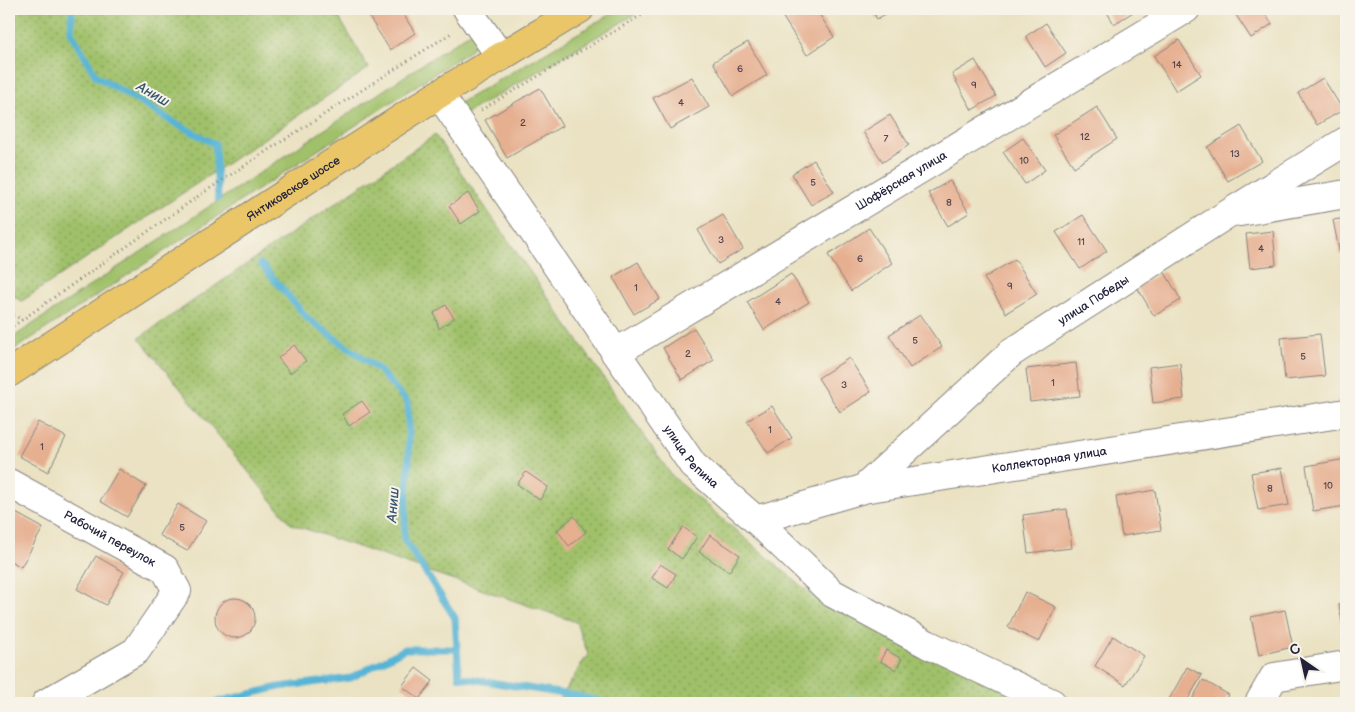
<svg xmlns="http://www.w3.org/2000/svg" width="1355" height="712" viewBox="0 0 1355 712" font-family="'Balsamiq Sans',sans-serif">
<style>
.grass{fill:#a0c16a;stroke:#617252}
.garden{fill:url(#garden-dots);stroke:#617252}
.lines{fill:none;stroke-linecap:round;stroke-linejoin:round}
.stream{stroke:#57b4d5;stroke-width:7}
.building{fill:#e6af90}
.minor-casing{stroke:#86827e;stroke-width:30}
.major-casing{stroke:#86827e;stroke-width:30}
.path{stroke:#86827e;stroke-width:3;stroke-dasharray:1 4;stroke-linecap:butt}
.minor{stroke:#fff;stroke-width:28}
.major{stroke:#eac669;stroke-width:28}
.labels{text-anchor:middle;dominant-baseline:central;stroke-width:4;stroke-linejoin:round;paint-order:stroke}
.number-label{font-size:10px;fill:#534550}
.street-label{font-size:12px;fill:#22223b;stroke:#f7f3e8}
.water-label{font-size:14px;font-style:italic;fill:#355571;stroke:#f7f3e8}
</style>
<defs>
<pattern id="garden-dots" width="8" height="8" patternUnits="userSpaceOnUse" patternTransform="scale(1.25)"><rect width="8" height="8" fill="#a0c16a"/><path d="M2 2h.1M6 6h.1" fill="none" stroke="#829c58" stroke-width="1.8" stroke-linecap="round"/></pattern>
</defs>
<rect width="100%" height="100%" fill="#f7f3e8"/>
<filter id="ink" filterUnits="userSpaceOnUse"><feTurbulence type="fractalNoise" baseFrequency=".02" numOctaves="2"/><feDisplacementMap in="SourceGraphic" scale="10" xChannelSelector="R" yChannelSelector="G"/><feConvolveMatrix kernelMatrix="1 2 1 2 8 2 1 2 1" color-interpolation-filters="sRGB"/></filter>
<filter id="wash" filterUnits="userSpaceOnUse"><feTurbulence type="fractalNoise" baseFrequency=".0096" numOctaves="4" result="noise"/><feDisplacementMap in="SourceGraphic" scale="20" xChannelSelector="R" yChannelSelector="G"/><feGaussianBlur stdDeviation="1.12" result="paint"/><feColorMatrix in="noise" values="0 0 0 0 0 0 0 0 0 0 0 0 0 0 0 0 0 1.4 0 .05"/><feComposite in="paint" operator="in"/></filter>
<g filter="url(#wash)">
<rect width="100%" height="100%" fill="#eae2c2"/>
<g class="grass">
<path d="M619 9H644L462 116 458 104Z"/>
<path d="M474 30 477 41 469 51 9 353V340Z"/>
</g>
<g class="garden">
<path d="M9 9H334L369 68 22 301 9 294Z"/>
<path d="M435 135 672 476 813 596 1033 703H564L559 701 588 654 576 622 291 524 139 338Z"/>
</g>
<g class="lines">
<g class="stream">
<path d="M72 9 71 32 96 76 175 123 215 144 218 198"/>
<path d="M261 264 309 320 378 369 408 403 409 462 404 539 455 618 459 677 577 696 606 703"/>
<path d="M213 703 279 687 351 678 405 649H457"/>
<path d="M849 703 850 700 864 703"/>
</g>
</g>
<g id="blocks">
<g class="building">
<path d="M364 9H400L415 33 390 50Z"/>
<path d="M793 9H816L834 37 807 55 782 16Z"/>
<path d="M871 9H894L877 19Z"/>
<path d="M1105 9H1138L1114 24Z"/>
<path d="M1232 9H1262L1272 24 1251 38Z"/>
<path d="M1046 23 1066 53 1045 67 1026 36Z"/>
<path d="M1179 40 1201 75 1176 91 1154 56Z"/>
<path d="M748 42 767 75 733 96 713 62Z"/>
<path d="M975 60 996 96 972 110 952 74Z"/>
<path d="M692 77 709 107 670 129 653 98Z"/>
<path d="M1323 78 1343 110 1317 125 1298 93Z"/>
<path d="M540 88 562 126 507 158 485 120Z"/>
<path d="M1097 107 1117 139 1074 167 1053 135Z"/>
<path d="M890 115 909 145 883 162 863 132Z"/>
<path d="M1241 126 1262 161 1228 181 1207 147Z"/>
<path d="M1023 138 1045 170 1025 184 1003 152Z"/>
<path d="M814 160 834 192 811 205 792 174Z"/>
<path d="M950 181 969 213 948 226 928 193Z"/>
<path d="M468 193 480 211 461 224 449 206Z"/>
<path d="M723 215 743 249 718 264 698 230Z"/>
<path d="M1083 215 1107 251 1080 269 1056 232Z"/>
<path d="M1346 218V254L1340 255 1333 220Z"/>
<path d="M869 228 892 263 851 291 828 255Z"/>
<path d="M1273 231 1276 265 1250 268 1246 234Z"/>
<path d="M1015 259 1037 294 1006 313 984 278Z"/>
<path d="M638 262 660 299 634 314 613 277Z"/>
<path d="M1164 271 1181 300 1154 316 1137 287Z"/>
<path d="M791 274 809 302 764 330 747 302Z"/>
<path d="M446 305 454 318 439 329 434 313Z"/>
<path d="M920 315 942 347 910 368 889 335Z"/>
<path d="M694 328 714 360 682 380 663 348Z"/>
<path d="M1320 334 1325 376 1285 380 1281 338Z"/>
<path d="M294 345 306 361 290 373 278 358Z"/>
<path d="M849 358 871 392 840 412 818 378Z"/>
<path d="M1076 363 1080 396 1030 402 1026 369Z"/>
<path d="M1180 363 1184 399 1153 403 1149 367Z"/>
<path d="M362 401 370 412 349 426 342 414Z"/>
<path d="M772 406 792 438 768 453 747 421Z"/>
<path d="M38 422 66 437 48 472 19 456Z"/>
<path d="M1346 459V506L1313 511 1306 466Z"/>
<path d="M1282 468 1289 505 1258 510 1251 473Z"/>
<path d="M119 469 146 486 127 517 100 501Z"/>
<path d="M526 472 548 487 540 500 517 484Z"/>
<path d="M1155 490 1161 530 1122 536 1116 497Z"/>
<path d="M178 504 206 521 187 551 159 535Z"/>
<path d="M1067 509 1072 548 1028 553 1023 515Z"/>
<path d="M16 513 43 528 21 567 9 560V526Z"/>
<path d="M574 516 586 532 569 546 557 530Z"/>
<path d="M683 527 697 537 682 559 668 549Z"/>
<path d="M710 535 740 555 729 572 699 552Z"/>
<path d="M96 556 124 572 106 605 77 589Z"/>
<path d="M660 564 676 574 668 588 652 578Z"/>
<path d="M1025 592 1056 607 1039 642 1008 627Z"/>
<circle cx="235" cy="618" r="20"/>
<path d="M1346 603V635H1344L1339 604Z"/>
<path d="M1285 610 1293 647 1259 655 1251 617Z"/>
<path d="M1113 636 1144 656 1125 685 1095 666Z"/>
<path d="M886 650 902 659 896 670 880 661Z"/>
<path d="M1187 667 1202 675 1186 703H1167Z"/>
<path d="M416 668 433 681 419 699 402 686Z"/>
<path d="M1203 680 1229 695 1224 703H1190Z"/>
</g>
</g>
</g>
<g filter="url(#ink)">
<use href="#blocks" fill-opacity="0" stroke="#86827e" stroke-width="1"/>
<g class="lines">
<defs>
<g id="minor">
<path d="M467 9 501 57"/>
<path id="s1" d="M439 94 693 465 756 520 832 593 927 644 1052 703"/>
<path d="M1240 212 1346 194"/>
<path id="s2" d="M615 353 1186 9"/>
<path id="s3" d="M9 483 165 569 177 591 136 651 46 703"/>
<path id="s4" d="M863 489 1011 353 1226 215 1346 141"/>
<path id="s5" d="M756 520 863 489 1346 413"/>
<path d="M1259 703 1274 677 1346 665"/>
</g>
<g id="major">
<path id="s6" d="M9 373 439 94 580 9"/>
</g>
</defs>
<use href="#minor" class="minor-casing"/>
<use href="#major" class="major-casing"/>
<g class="path">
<path d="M481 110 652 9"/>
<path d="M9 312 22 320"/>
<path d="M9 329 200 195 262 154 453 32"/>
</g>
<use href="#minor" class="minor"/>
<use href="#major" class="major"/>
</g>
</g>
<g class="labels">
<g class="number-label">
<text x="1177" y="65">14</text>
<text x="740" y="69">6</text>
<text x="974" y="85">9</text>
<text x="681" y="103">4</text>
<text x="523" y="123">2</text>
<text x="1085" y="137">12</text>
<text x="886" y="139">7</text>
<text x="1235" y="154">13</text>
<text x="1024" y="161">10</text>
<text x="813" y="183">5</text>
<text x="949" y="203">8</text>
<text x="721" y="240">3</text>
<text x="1081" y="242">11</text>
<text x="1261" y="249">4</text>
<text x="860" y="259">6</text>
<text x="1010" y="286">9</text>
<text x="636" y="288">1</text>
<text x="778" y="302">4</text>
<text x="915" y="341">5</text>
<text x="688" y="354">2</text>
<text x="1303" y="357">5</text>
<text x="1053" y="383">1</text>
<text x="844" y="385">3</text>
<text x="770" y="430">1</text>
<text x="42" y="447">1</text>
<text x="1328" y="486">10</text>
<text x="1270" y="489">8</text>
<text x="182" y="528">5</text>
</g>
<g class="street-label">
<text stroke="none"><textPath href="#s2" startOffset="334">Шофёрская улица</textPath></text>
<text stroke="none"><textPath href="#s6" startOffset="339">Янтиковское шоссе</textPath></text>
<text stroke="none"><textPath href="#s4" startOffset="299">улица Победы</textPath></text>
<text stroke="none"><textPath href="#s1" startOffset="442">улица Репина</textPath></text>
<text stroke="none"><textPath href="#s5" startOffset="300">Коллекторная улица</textPath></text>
<text stroke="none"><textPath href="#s3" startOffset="115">Рабочий переулок</textPath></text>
</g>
<g class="water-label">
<text transform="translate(153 94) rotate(30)">Аниш</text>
<text transform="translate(393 505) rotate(-86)">Аниш</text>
</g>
</g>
<rect width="1355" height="712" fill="none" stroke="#f7f3e8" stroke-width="30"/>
<g transform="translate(1302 660) rotate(326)" stroke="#f7f3e8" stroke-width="4" paint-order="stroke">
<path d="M0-4L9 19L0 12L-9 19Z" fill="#22223b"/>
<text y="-8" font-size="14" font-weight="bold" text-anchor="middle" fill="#22223b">С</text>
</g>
</svg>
